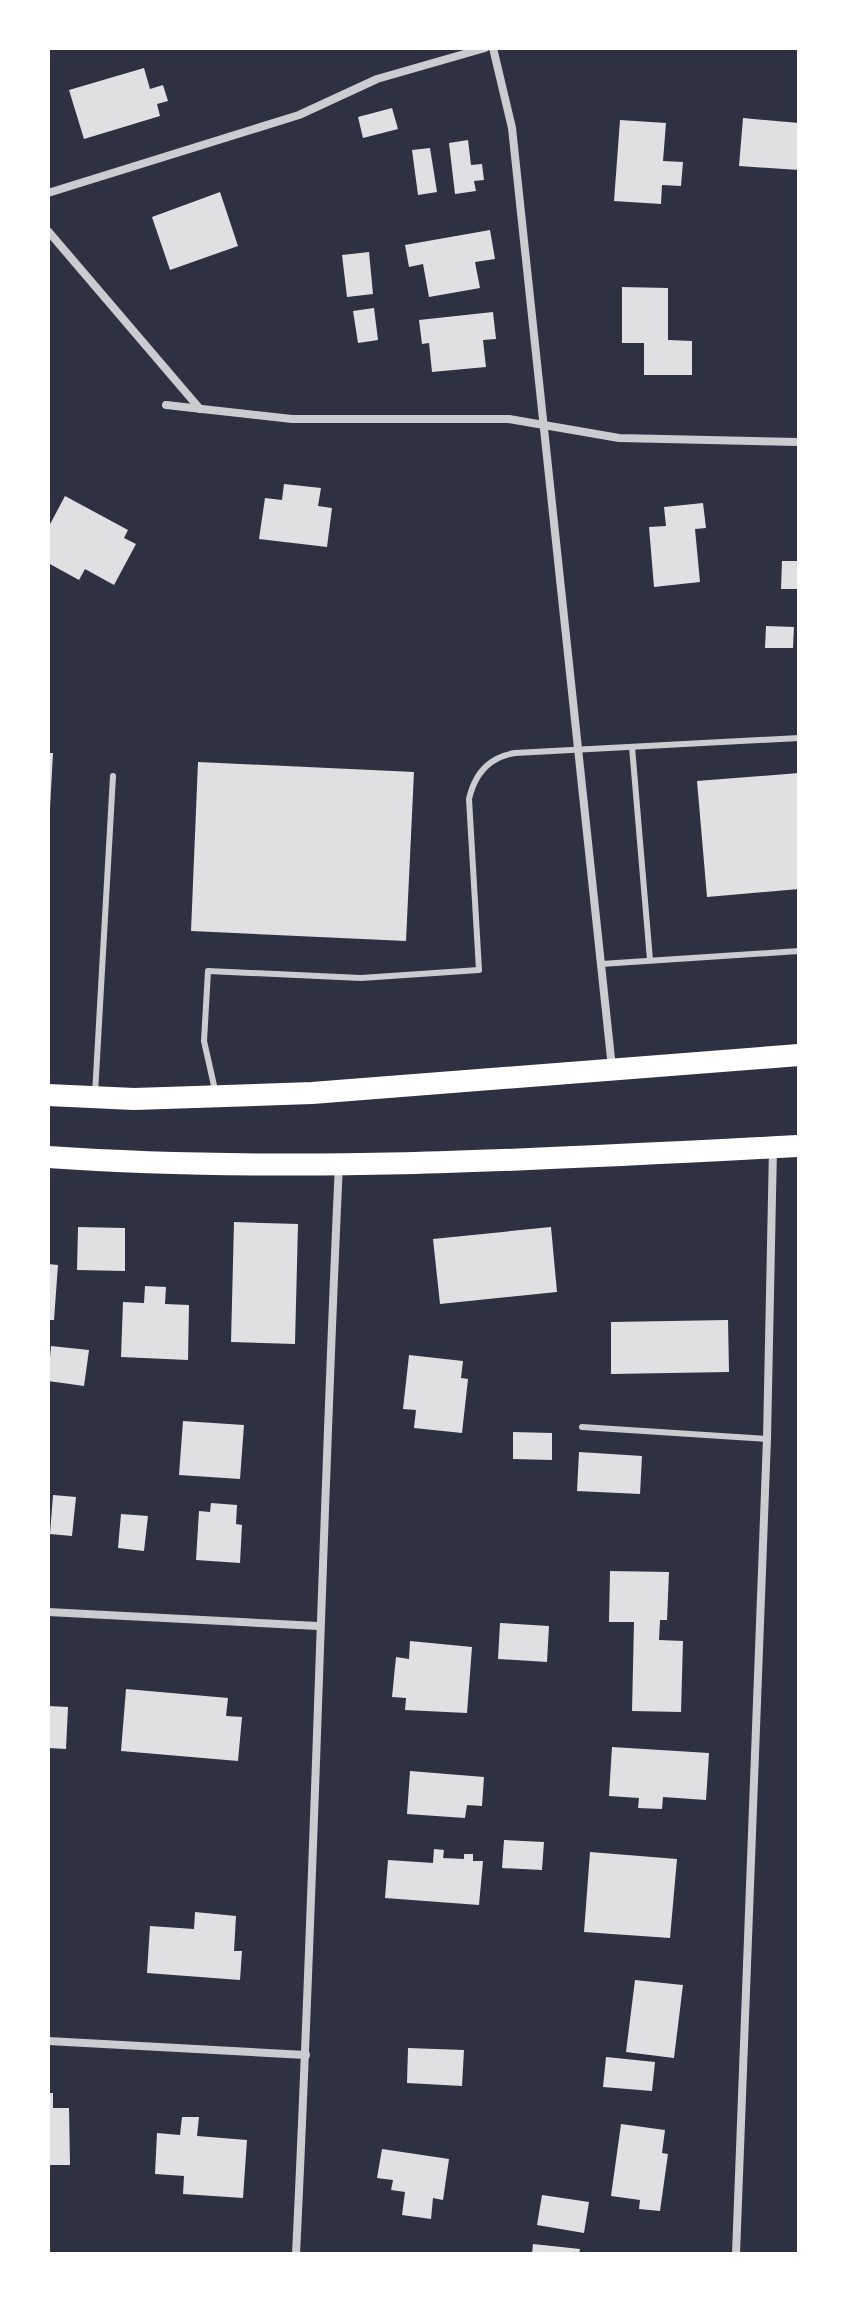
<svg xmlns="http://www.w3.org/2000/svg" width="847" height="2302" viewBox="0 0 847 2302" font-family="Raleway,sans-serif">
<style>
.building{fill:#e0e0e3}
.lines{fill:none;stroke-linecap:round;stroke-linejoin:round}
.service{stroke:#caccd0;stroke-width:6}
.minor{stroke:#caccd0;stroke-width:8}
.trunk{stroke:#fff;stroke-width:22}
</style>
<rect width="100%" height="100%" fill="#2d3142"/>
<g class="building">
<path d="M144 68 150 89 163 85 168 101 157 104 160 116 84 139 69 90Z"/>
<path d="M392 108 398 129 363 138 358 117Z"/>
<path d="M743 118 799 123V170L739 166Z"/>
<path d="M620 120 666 123 663 161 683 162 681 186 662 185 661 204 614 201Z"/>
<path d="M468 140 471 165 482 164 484 180 474 181 476 191 455 194 449 143Z"/>
<path d="M430 148 437 192 418 195 412 150Z"/>
<path d="M220 192 238 246 170 270 152 217Z"/>
<path d="M490 230 495 259 475 262 480 288 429 297 423 264 409 267 405 245Z"/>
<path d="M369 252 373 294 347 297 342 255Z"/>
<path d="M622 287 668 288V340L692 341V375H644V343H622Z"/>
<path d="M374 308 378 340 358 343 353 311Z"/>
<path d="M493 312 496 339 483 340 486 367 432 372 429 343 422 344 419 320Z"/>
<path d="M284 484 321 488 318 506 332 508 327 547 259 539 265 498 282 500Z"/>
<path d="M65 496 128 530 124 538 136 544 114 585 85 569 79 580 48 563V528Z"/>
<path d="M703 503 706 528 695 529 700 582 654 587 649 527 666 526 664 507Z"/>
<path d="M782 561H799V589H781Z"/>
<path d="M766 626 794 627 793 648H765Z"/>
<path d="M48 753H53L50 808H48Z"/>
<path d="M198 762 414 772 406 941 191 931Z"/>
<path d="M799 773V889L707 897 697 781Z"/>
<path d="M234 1222 298 1224 295 1344 231 1342Z"/>
<path d="M78 1227 125 1228V1271L77 1270Z"/>
<path d="M551 1227 557 1292 440 1304 433 1239Z"/>
<path d="M48 1264 58 1265 54 1320H48Z"/>
<path d="M145 1286 166 1287 165 1304 189 1305 188 1360 121 1357 123 1302 144 1303Z"/>
<path d="M728 1320 729 1372 611 1374V1322Z"/>
<path d="M51 1346 89 1350 84 1386 48 1381Z"/>
<path d="M409 1355 463 1361 461 1378 468 1379 462 1433 414 1428 416 1410 403 1409Z"/>
<path d="M183 1421 244 1425 240 1479 179 1475Z"/>
<path d="M513 1432 552 1433V1460L513 1459Z"/>
<path d="M579 1452 642 1456 640 1494 577 1491Z"/>
<path d="M53 1495 76 1497 72 1536 50 1534Z"/>
<path d="M211 1503 237 1505 236 1524 242 1525 240 1563 196 1560 199 1511 210 1512Z"/>
<path d="M121 1514 148 1516 144 1551 118 1548Z"/>
<path d="M610 1571 669 1572 667 1620H660L659 1640 683 1641 681 1712 632 1711 634 1622H609Z"/>
<path d="M500 1623 549 1626 547 1662 498 1659Z"/>
<path d="M410 1641 472 1647 467 1713 405 1710 406 1698 392 1697 396 1657 409 1659Z"/>
<path d="M126 1689 228 1698 226 1716 242 1717 238 1761 121 1751Z"/>
<path d="M48 1706 68 1707 66 1749 48 1748Z"/>
<path d="M612 1747 709 1753 706 1800 663 1797 662 1809 638 1808 639 1798 609 1796Z"/>
<path d="M410 1771 484 1777 482 1806 467 1805 465 1818 407 1814Z"/>
<path d="M504 1840 544 1842 542 1870 502 1868Z"/>
<path d="M434 1849 444 1850 443 1858 464 1859V1854H473V1861H483L479 1905 385 1898 388 1860 433 1863Z"/>
<path d="M590 1852 677 1859 670 1938 584 1932Z"/>
<path d="M195 1912 236 1916 234 1951H242L240 1980 147 1973 150 1926 194 1929Z"/>
<path d="M635 1980 683 1985 674 2058 626 2052Z"/>
<path d="M408 2048 464 2050 462 2086 407 2083Z"/>
<path d="M606 2057 655 2062 652 2091 603 2087Z"/>
<path d="M48 2093H53V2108H69L70 2165H48Z"/>
<path d="M182 2117H199L197 2136 247 2140 243 2198 183 2194 184 2176 155 2174 157 2133 180 2135Z"/>
<path d="M621 2124 665 2130 662 2153 668 2154 660 2211 639 2209 640 2200 611 2196Z"/>
<path d="M382 2149 449 2159 443 2200 433 2198 431 2219 402 2215 405 2192 391 2190 393 2180 377 2178Z"/>
<path d="M542 2195 589 2202 584 2233 537 2225Z"/>
<path d="M533 2244 580 2249 579 2254H532Z"/>
</g>
<g class="lines">
<g class="service">
<path d="M632 747 650 960"/>
<path d="M601 964 799 951"/>
<path d="M215 1090 204 1041 208 971 361 978 479 970 469 799C475 773 489 757 515 753L799 738"/>
<path d="M95 1094 113 776"/>
<path d="M582 1427 767 1439"/>
</g>
<g class="minor">
<path d="M493 48 512 128 612 1068"/>
<path d="M48 193 299 115 377 79 485 48"/>
<path d="M48 231 200 409"/>
<path d="M166 405 292 419H509L619 438 799 442"/>
<path d="M48 1612 318 1626"/>
<path d="M48 2041 306 2055"/>
<path d="M296 2254C314 1891 322 1528 339 1164"/>
<path d="M736 2254 767 1439 773 1148"/>
</g>
<g class="trunk">
<path d="M48 1095 134 1099 312 1093 799 1055"/>
<path d="M48 1157C297 1174 550 1159 799 1146"/>
</g>
</g>
<rect width="847" height="2302" fill="none" stroke="#ffffff" stroke-width="100"/>
</svg>
